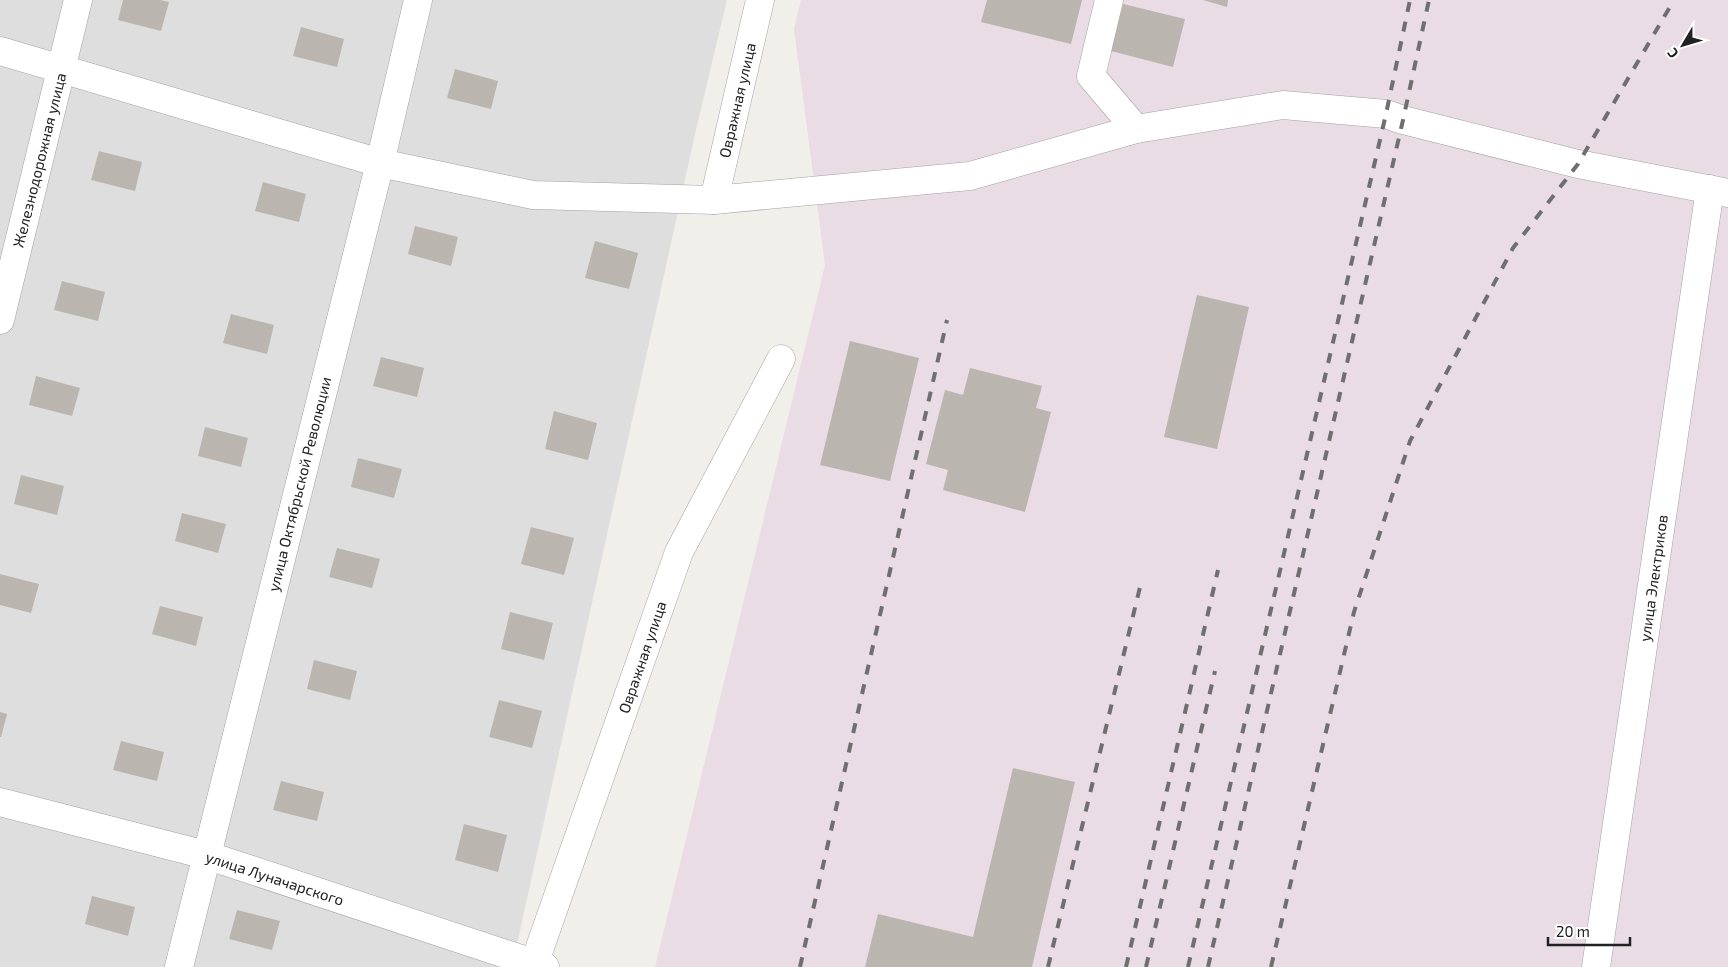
<svg xmlns="http://www.w3.org/2000/svg" width="1728" height="967" viewBox="0 0 1728 967" font-family="'Exo 2',sans-serif">
<style>
.residential{fill:#dfdede}
.industrial{fill:#e9dce4}
.building{fill:#bab5af}
.lines{fill:none;stroke-linecap:round;stroke-linejoin:round}
.minor-casing{stroke:#a2a2a2;stroke-width:29}
.minor{stroke:#fff;stroke-width:28}
.rail{stroke:#6f6f6f;stroke-width:4;stroke-dasharray:10 10;stroke-linecap:butt}
.labels{text-anchor:middle;dominant-baseline:central;stroke-width:4;stroke-linejoin:round;paint-order:stroke}
.street-label{font-size:15px;fill:#212121;stroke:#fff}
</style>
<rect width="100%" height="100%" fill="#f0efe9"/>
<path class="residential" d="M0 0H727L695 134 512 967H0Z"/>
<path class="industrial" d="M801 0H1728V967H655L825 265 794 29Z"/>
<g class="building">
<path d="M123 0H160L169 2 161 31 118 20Z"/>
<path d="M987 0H1082L1071 44 981 22Z"/>
<path d="M1203 0H1228L1227 7Z"/>
<path d="M1123 4 1185 19 1173 67 1111 51Z"/>
<path d="M301 27 344 39 337 67 293 56Z"/>
<path d="M455 69 498 81 491 109 447 98Z"/>
<path d="M99 151 142 162 135 191 91 180Z"/>
<path d="M263 182 306 194 299 222 255 211Z"/>
<path d="M415 226 458 237 451 266 408 254Z"/>
<path d="M595 241 638 253 629 289 585 278Z"/>
<path d="M62 281 105 292 98 321 54 310Z"/>
<path d="M1197 295 1249 307 1217 449 1164 437Z"/>
<path d="M231 314 274 325 267 354 223 343Z"/>
<path d="M850 341 919 358 890 481 820 465Z"/>
<path d="M381 357 424 368 417 397 373 386Z"/>
<path d="M970 368 1042 386 1036 408 1051 412 1025 512 943 490 948 470 926 464 945 390 963 395Z"/>
<path d="M36 376 80 388 72 416 29 405Z"/>
<path d="M554 411 597 423 588 460 545 449Z"/>
<path d="M205 427 248 438 241 467 198 456Z"/>
<path d="M358 458 402 469 394 498 351 487Z"/>
<path d="M21 475 64 486 57 515 14 504Z"/>
<path d="M182 513 226 524 218 553 175 541Z"/>
<path d="M531 527 574 538 564 575 521 564Z"/>
<path d="M337 548 380 559 372 588 329 577Z"/>
<path d="M0 574 39 584 31 613 0 605Z"/>
<path d="M160 606 203 617 196 646 152 634Z"/>
<path d="M510 612 553 623 544 660 501 649Z"/>
<path d="M314 660 357 671 350 700 307 689Z"/>
<path d="M499 700 542 711 532 748 489 737Z"/>
<path d="M0 712 7 714 1 737H0Z"/>
<path d="M121 741 164 752 157 781 113 770Z"/>
<path d="M1013 768 1075 782 1032 967H865L878 914 973 937Z"/>
<path d="M281 781 324 792 317 821 273 810Z"/>
<path d="M464 824 507 835 498 872 455 860Z"/>
<path d="M92 896 135 907 128 936 85 924Z"/>
<path d="M237 910 280 921 272 950 229 939Z"/>
</g>
<g class="lines">
<defs>
<g id="minor">
<path d="M1109 0 1091 76 1136 129"/>
<path d="M0 51 380 163 533 195 714 200 970 176 1136 129 1283 105 1386 114 1403 120 1578 164 1728 193"/>
<path d="M714 200 760 0"/>
<path d="M0 320 78 0"/>
<path d="M0 802 206 855 545 967"/>
<path d="M179 967 380 163 418 0"/>
<path d="M533 967 679 552 781 359"/>
<path d="M1596 967 1710 189"/>
</g>
</defs>
<use href="#minor" class="minor-casing"/>
<use href="#minor" class="minor"/>
<g class="rail">
<path d="M800 967 947 320"/>
<path d="M1048 967 1141 583"/>
<path d="M1126 967 1218 570"/>
<path d="M1146 967 1215 671"/>
<path d="M1188 967 1386 114 1410 0"/>
<path d="M1208 967 1403 120 1429 0"/>
<path d="M1271 967 1354 612 1410 441 1513 248 1578 164 1674 0"/>
</g>
</g>
<g class="labels">
<g class="street-label">
<text transform="translate(737 100) rotate(-77)">Овражная улица</text>
<text transform="translate(39 160) rotate(-76)">Железнодорожная улица</text>
<text transform="translate(299 484) rotate(-76)">улица Октябрьской Революции</text>
<text transform="translate(1653 578) rotate(-82)">улица Электриков</text>
<text transform="translate(642 657) rotate(-71)">Овражная улица</text>
<text transform="translate(275 878) rotate(18)">улица Луначарского</text>
</g>
</g>
<g transform="translate(1683 45) rotate(232)" stroke="#ffffff" stroke-width="4" paint-order="stroke">
<path d="M0-4L9 19L0 12L-9 19Z" fill="#212121"/>
<text y="-8" font-size="14" font-weight="bold" text-anchor="middle" fill="#212121">С</text>
</g>
<path d="M1548 937v8h82v-8" fill="none" stroke="#212121" stroke-width="2.5"/>
<text x="1556" y="937" font-size="15" fill="#212121" stroke="#ffffff" stroke-width="4" paint-order="stroke">20 m</text>
</svg>
